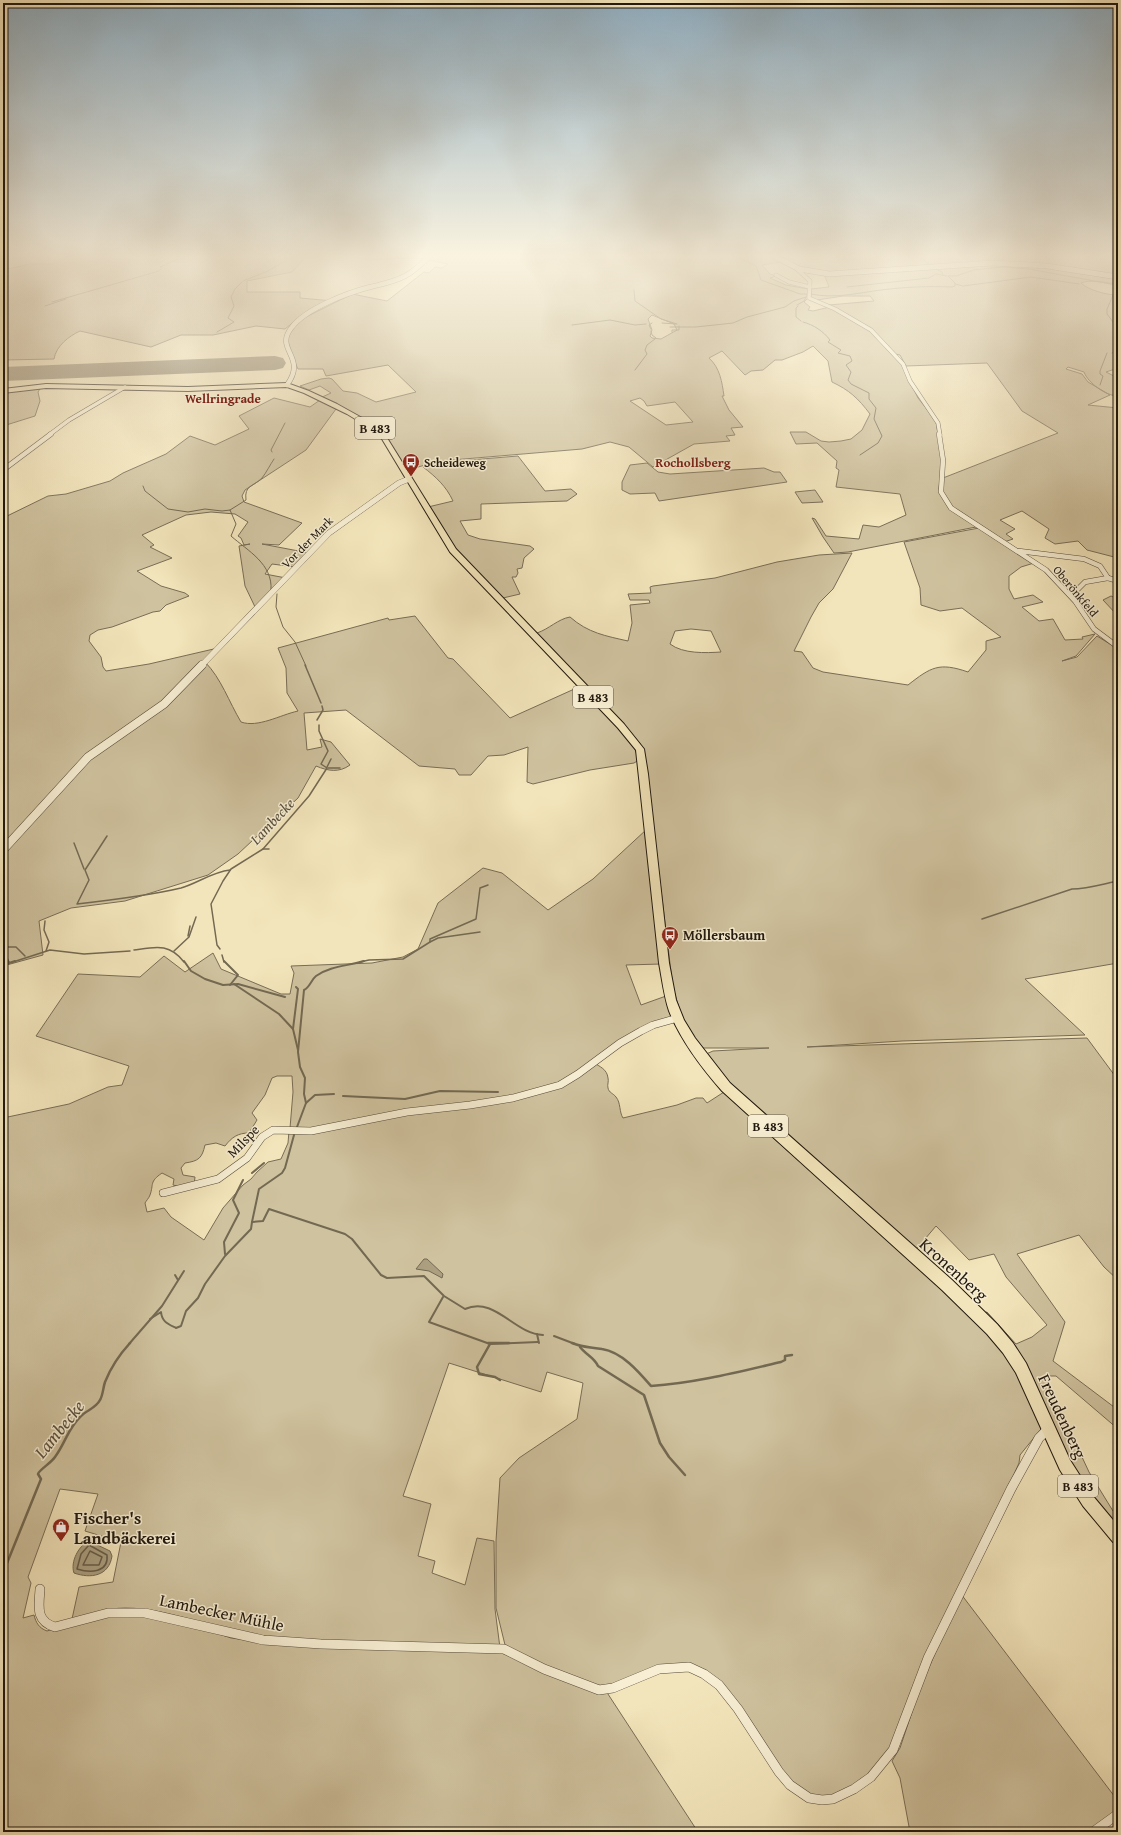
<svg xmlns="http://www.w3.org/2000/svg" width="1121" height="1835" viewBox="0 0 1121 1835" font-family="'Gentium Book Plus',serif">
<style>
.green{fill:#cfc29e;stroke:#786d56;fill-rule:evenodd}
.water{fill:#ab9f80;stroke:#736952}
.lines{fill:none;stroke-linecap:round;stroke-linejoin:round}
.shore{stroke:#665c47;stroke-width:1.5}
.stream-far3{stroke:#736952;stroke-width:1}
.stream-far2{stroke:#736952;stroke-width:1.5}
.stream-far1{stroke:#736952;stroke-width:2}
.stream{stroke:#736952;stroke-width:2.5}
.runway{fill:#8a7e64;fill-rule:evenodd}
.minor-far3-casing{stroke:#554b39;stroke-width:4.5}
.minor-far2-casing{stroke:#554b39;stroke-width:5.5}
.minor-far1-casing{stroke:#554b39;stroke-width:8}
.minor-casing{stroke:#554b39;stroke-width:10}
.tertiary-far2-casing{stroke:#554b39;stroke-width:5.5}
.tertiary-far1-casing{stroke:#554b39;stroke-width:6}
.tertiary-casing{stroke:#554b39;stroke-width:9}
.secondary-casing{stroke:#20180e;stroke-width:6}
.primary-casing{stroke:#20180e;stroke-width:2}
.minor-far3{stroke:#f7eed3;stroke-width:3.5}
.minor-far2{stroke:#f7eed3;stroke-width:4.5}
.minor-far1{stroke:#f7eed3;stroke-width:7}
.minor{stroke:#f7eed3;stroke-width:9}
.tertiary-far2{stroke:#f7eed3;stroke-width:4.5}
.tertiary-far1{stroke:#f7eed3;stroke-width:5.5}
.tertiary{stroke:#f7eed3;stroke-width:8}
.secondary{stroke:#f7eed3;stroke-width:5}
.primary{fill:#f3e5bb;fill-rule:evenodd}
.labels{text-anchor:middle;dominant-baseline:central;stroke-width:3;stroke-linejoin:round;paint-order:stroke}
.far-poi-label{font-size:12px;font-weight:bold;fill:#20180e;stroke:#f7eed3;text-anchor:start}
.far-street-label{font-size:12px;fill:#20180e;stroke:#f7eed3}
.far-quarter-label{font-size:13px;font-weight:bold;fill:#7a1f14;stroke:#f7eed3}
.shield{fill:#f7eed3;stroke:#605849;stroke-width:1}
.shield-label{font-size:13px;font-weight:bold;fill:#20180e}
.poi-label{font-size:14px;font-weight:bold;fill:#20180e;stroke:#f7eed3;text-anchor:start}
.street-label{font-size:14px;fill:#20180e;stroke:#f7eed3}
.water-label{font-size:15px;font-style:italic;fill:#584e3c;stroke:#f7eed3}
.near-street-label{font-size:17px;fill:#20180e;stroke:#f7eed3}
.near-poi-label{font-size:17px;font-weight:bold;fill:#20180e;stroke:#f7eed3;text-anchor:start}
.near-water-label{font-size:18px;font-style:italic;fill:#584e3c;stroke:#f7eed3}
</style>
<rect width="100%" height="100%" fill="#f3e5bb"/>
<filter id="stains"><feTurbulence type="fractalNoise" baseFrequency=".005" numOctaves="4"/><feColorMatrix values="0 0 0 0 .2 0 0 0 0 .09 0 0 0 0 .02 0 0 0 .5 -.17"/></filter>
<radialGradient id="worn" r=".72"><stop offset=".6" stop-color="#630" stop-opacity="0"/><stop offset="1" stop-color="#630" stop-opacity=".3"/></radialGradient>
<g class="green">
<path d="M76 255H286L288 259 297 255H308L292 272 247 281V292H300V298L333 301 295 321 285 329 256 326 213 335H181L151 347 80 331C69 336 56 346 54 359L3 360V270L30 264H54L59 259Z"/>
<path d="M365 255H430L425 259 410 258 366 260Z"/>
<path d="M434 255H771L781 262 762 265 770 274 776 276 770 278 786 285 808 289 807 296 808 298 804 302 810 307 808 310 813 311 830 307 870 331 902 365 918 398 933 417 936 422 942 459 939 489 941 496 976 527 848 552 834 553 823 537 812 518 815 519 826 536 859 539 863 525 879 527 906 515 900 494 836 487 839 470 836 468 837 461 817 443 796 444 790 432H806L821 441 829 442 841 441 851 439 862 430 870 414C858 398 849 390 832 382L828 361 813 346 803 352 782 360H775L763 370 751 371 745 375 722 351 709 358C720 368 722 382 724 396H722L729 410 743 427 731 428 735 435 726 436 730 441 694 444 653 467 629 447 610 442 582 449 440 461 407 470 380 432 320 398 331 393 320 386 309 390 300 386 321 379 329 378 332 379 343 391 357 393 376 402 416 392 388 365 326 376 323 369H298L288 347 287 336 302 319 352 294 387 301 424 272 429 273 435 267 442 268 448 264 428 260ZM652 315 674 324 677 330 661 339 652 338 650 336 652 330 648 319ZM640 398 644 401 647 406 675 402 693 422 666 425 630 401Z"/>
<path d="M774 255 1093 256 1094 255 1118 258V277L1054 267 1112 278 1117 284C1108 283 1089 279 1081 283 1088 290 1107 295 1117 295V292H1118V368L1106 372 1118 378V396C1106 396 1088 383 1084 372L1068 367 1066 369 1082 374 1088 382 1110 395 1088 405 1118 408V558L1087 550 1078 541 1055 544 1045 538 1049 529 1022 511 1000 520 1015 529 1006 534 1013 539 1004 542 952 508 941 489 943 478 1058 433 1022 411 987 363 906 366 900 355 895 354 875 333 829 305 874 301 870 296H843L817 300 811 298V289L829 287 824 274H839L799 266 801 263 798 266Z"/>
<path d="M41 387 38 392 40 401 35 416 3 426V392Z"/>
<path d="M274 398 310 407 320 400 336 409 306 450 245 490 242 496 244 502 302 523 279 545 262 544 309 553 295 567 272 564 265 574 286 578 256 609 245 586 239 546 250 544 244 545 241 538 238 536 248 522 235 514 211 512 186 515 142 535 154 545 150 547 172 558 137 571 161 586 185 593 189 596 166 605 160 611 153 612 112 627 98 630 90 635 89 641 101 657 103 667 106 671 149 664 218 648 205 662C221 678 229 702 241 722 258 728 280 715 298 711L287 693 286 668 278 648 388 618 389 620 415 616 448 658 453 659 510 718 581 686 633 744 639 760 634 763 590 770 533 784 527 782 528 747 504 755 488 756 471 775H459L455 769 419 766 346 710 304 713 307 750 322 747 320 739 331 742 350 765C339 773 328 771 316 766L298 798 238 854 208 875 125 901 71 908 39 921 43 955 3 966V518L48 496 66 494 110 481 123 473 166 454 190 436 215 445 249 429 239 416Z"/>
<path d="M518 456 545 491 571 489 577 494 567 501 481 504V519L460 521 468 535 480 539 530 546 534 549 524 558 522 568 517 569 518 573 516 577H512L520 594 503 598 462 559 428 507 453 501C446 486 436 477 423 467L446 462Z"/>
<path d="M647 463 658 472 670 474 764 468 774 472H780L787 482 659 501 655 493 630 494 622 490V482L630 465Z"/>
<path d="M815 490 823 502 802 503 795 492Z"/>
<path d="M979 528 1034 563 1021 567 1009 576V589L1014 599 1033 595 1043 602 1022 607 1039 621 1053 619 1065 640 1083 639 1082 637 1095 634 1076 656 1062 661 1077 657 1097 636 1118 649V963L1025 979 1085 1035 902 1041 807 1047 1087 1038 1118 1080V1280L1104 1267 1079 1235 1017 1254 1065 1322 1053 1361 1118 1410V1429L1056 1376H1044L1089 1472 1113 1511 1118 1516V1532L1098 1509 983 1313 987 1312 1016 1344 1032 1337 1047 1325 1006 1277 994 1254 969 1260 936 1226 914 1252 718 1073 704 1055 713 1051 769 1048H699L682 1017 673 988 644 751 639 742C606 704 570 670 537 633 549 629 558 619 570 617 588 633 606 636 628 641L632 623 630 605 650 603 649 600H630L628 594 651 593 650 587 653 586 715 578 777 562 819 555 852 553 833 589 819 603 811 617 794 651 802 652 813 668 823 672 908 685C931 667 939 662 968 672L986 650V641L1001 637 962 608 940 611 921 605 920 588 904 542ZM691 629 711 631 721 652C706 653 683 654 670 644L675 631Z"/>
<path d="M1111 596 1118 599V616L1103 600Z"/>
<path d="M647 829 661 964 626 965 641 1005 666 996 675 1018C644 1025 619 1043 593 1062 584 1068 574 1074 566 1081L593 1062C600 1067 607 1069 608 1078 609 1081 607 1085 608 1088 609 1093 613 1093 616 1097 621 1103 619 1112 623 1118L677 1105 696 1098H703L707 1103 724 1092 753 1120 976 1319 1000 1345 1015 1367 1042 1423 1041 1429 1020 1455 1019 1463 1008 1488C981 1544 951 1599 927 1656 921 1670 913 1684 909 1698 902 1720 897 1743 883 1762 867 1782 837 1804 811 1796 782 1788 749 1722 730 1697 687 1646 659 1668 607 1688H599L548 1669 506 1649 496 1608V1541L500 1478 519 1458 577 1419 583 1383 547 1372 541 1392 449 1363 403 1496 431 1504 418 1556 435 1561 432 1573 465 1585 477 1538 494 1541 495 1609 500 1648C422 1642 344 1647 267 1638 218 1633 174 1608 125 1608 107 1608 89 1615 72 1619L79 1587 113 1582 121 1542 85 1531 98 1494 60 1489 28 1577 31 1583 23 1618 34 1615C36 1623 39 1628 47 1631L92 1617 144 1614 192 1625 231 1638 262 1642 320 1646 450 1650 502 1653 587 1689 606 1691 698 1832H3V1197L4 1195 3 1194V1118L69 1104 108 1087 122 1085 129 1066 36 1036 78 974 140 977 164 956 185 972 213 953 221 969 281 994H290L294 973 291 966 372 963 403 957 418 949 438 903 483 868 502 873 548 910 593 879ZM277 1076H292L293 1092 290 1128C330 1134 371 1117 410 1111 430 1107 451 1107 471 1105 504 1100 534 1091 566 1081L560 1086 513 1099 471 1106 414 1111 328 1129 289 1131 288 1143 281 1159 268 1162 257 1172 251 1179 243 1185 223 1208 204 1240 171 1217 164 1208 147 1212 145 1203C146 1201 149 1198 150 1195 154 1184 149 1182 162 1173L174 1179 173 1185 181 1187 194 1185 195 1177 183 1175 181 1168 185 1163C199 1161 202 1158 205 1145L216 1143 225 1146C232 1137 238 1133 249 1133L257 1120 252 1113 265 1095 272 1078Z"/>
<path d="M961 1594 1118 1801V1810L1087 1832H910L900 1778 892 1761 900 1748 920 1688Z"/>
</g>
<g class="water">
<path d="M424 1259H427L443 1274 442 1278 429 1271 416 1269Z"/>
<path d="M89 1541 110 1551 112 1556C109 1576 91 1579 74 1573 70 1562 79 1545 89 1541Z"/>
</g>
<g class="lines">
<g class="shore">
<path d="M89 1545 107 1555C109 1573 90 1573 77 1569L81 1554Z"/>
<path d="M90 1551 102 1557 99 1565H83Z"/>
</g>
<g class="stream-far3">
<path d="M733 255 756 266 761 280 800 294H807"/>
<path d="M1003 255 1004 260 1007 262"/>
<path d="M920 257 930 265"/>
<path d="M290 259 298 255"/>
<path d="M936 269 942 272 943 275"/>
<path d="M243 281 268 271 285 261"/>
<path d="M955 284 963 286 1031 277 1079 284"/>
<path d="M847 287 929 278 936 274 947 276"/>
<path d="M634 290 635 301 661 319 677 324"/>
<path d="M1114 293 1107 309V314L1113 322 1118 345"/>
<path d="M811 294C834 299 858 293 881 290 905 287 928 286 952 287L955 286V283L948 276H956L974 270 1002 267 1029 269 1116 285"/>
<path d="M52 302 159 271 162 268 160 267 188 255"/>
<path d="M797 305 804 301 806 297"/>
<path d="M45 306 66 299"/>
<path d="M798 306 796 308V317L801 321"/>
<path d="M803 322C814 325 823 331 830 340L828 342 841 350 838 353 850 356 852 361 846 365 851 372 848 380 851 384 869 393V399L876 408 874 419 882 436 878 443 860 455"/>
<path d="M662 323 676 324"/>
<path d="M572 325 610 320 635 325 646 324"/>
<path d="M670 327H696L733 323 747 317 785 307 794 301 806 297"/>
<path d="M651 329 649 325 652 323"/>
<path d="M651 331 652 335 656 338"/>
<path d="M217 332 234 322 228 318 234 306 231 297 235 289 242 282"/>
<path d="M672 332V330H679V326"/>
<path d="M1112 353 1118 351"/>
<path d="M635 370 647 354 645 350 647 345 655 339"/>
<path d="M1100 385 1103 376 1100 374V371L1107 353"/>
<path d="M272 452 271 450 285 423"/>
<path d="M143 486 145 491 168 509 188 512 205 509 222 511 230 510 236 524 231 536C248 551 273 564 271 590"/>
<path d="M230 510 246 500C244 485 253 487 262 478 266 473 270 465 274 459"/>
<path d="M277 594 276 607 283 627 295 642 306 666"/>
</g>
<g class="stream-far2">
<path d="M305 665 321 703"/>
<path d="M317 720 323 710 322 706"/>
<path d="M327 767 331 759"/>
<path d="M328 768H340"/>
<path d="M107 836 85 870 89 880 77 904C112 900 147 896 181 888 198 883 212 872 230 870"/>
<path d="M74 843 84 869"/>
<path d="M263 849H269"/>
<path d="M982 919 1072 889C1087 889 1103 884 1118 881"/>
<path d="M45 921 44 930 49 942 46 951"/>
<path d="M188 936 190 926"/>
<path d="M430 942 438 938 480 932"/>
<path d="M5 944V947H16L25 956"/>
<path d="M220 949 217 945 211 904 223 881 231 869 263 849 309 796 327 768 321 764 328 751 319 731V725"/>
<path d="M134 950C156 947 169 943 184 962"/>
<path d="M174 951 189 937 196 917"/>
<path d="M222 955 224 962"/>
<path d="M3 956 7 958 9 962"/>
<path d="M13 962 50 950 84 954 130 951"/>
<path d="M360 962 369 960 403 959 430 942V939L476 919 480 888 488 885"/>
</g>
<g class="stream-far1">
<path d="M8 961 9 963"/>
<path d="M184 961 191 971 205 979 223 985 238 984 285 997"/>
<path d="M224 961 238 975 230 985"/>
<path d="M3 965 15 961"/>
<path d="M234 984 279 1014 293 1029 298 1050"/>
<path d="M293 1029 298 989 296 987"/>
<path d="M343 1096 405 1099 440 1091 498 1092"/>
<path d="M306 1103 315 1095 334 1094"/>
<path d="M297 1127 306 1103 304 1094 305 1078 300 1067 298 1052 304 990C310 987 311 980 316 976 330 966 348 966 364 961"/>
<path d="M252 1173 264 1163"/>
<path d="M252 1222 259 1189 282 1173 285 1168 294 1135"/>
<path d="M225 1254 224 1242 239 1213 233 1200 243 1180"/>
<path d="M175 1275 178 1280"/>
<path d="M443 1297 429 1322 490 1344 538 1342"/>
<path d="M150 1319 161 1312C162 1322 168 1324 176 1328L181 1326 186 1311 198 1298 205 1284 225 1256 251 1229 252 1222 263 1221 269 1209 345 1234 352 1239 381 1275 387 1278 424 1276 444 1296 465 1309C495 1296 514 1334 543 1335"/>
<path d="M537 1334 539 1343"/>
<path d="M554 1336 575 1344"/>
<path d="M129 1344 162 1306 184 1271"/>
</g>
<g class="stream">
<path d="M488 1343H509"/>
<path d="M572 1343C584 1348 591 1347 602 1349 622 1352 639 1372 651 1386 695 1383 738 1372 781 1362L785 1360V1356L792 1355"/>
<path d="M490 1344 477 1367 479 1374 495 1377 500 1380"/>
<path d="M580 1347C586 1355 594 1357 598 1366L644 1395 660 1443 669 1457 685 1475"/>
<path d="M3 1573 41 1479 38 1474C39 1470 51 1463 55 1457 66 1442 68 1428 81 1416 87 1410 96 1408 100 1400 103 1395 103 1388 105 1382 111 1367 119 1355 130 1343"/>
</g>
<path class="runway" d="M275 356 283 358 286 363 283 368 275 370 3 381V367Z"/>
<defs>
<g id="minor-far3">
<path d="M3 258 27 255"/>
<path d="M797 269 810 281 809 298 835 309 871 330 903 364 910 381 938 423 940 435"/>
<path d="M776 275 789 282 810 287"/>
<path d="M49 435 69 420 125 387"/>
</g>
<g id="minor-far2">
<path d="M939 434 943 460 941 492 951 508 1046 570 1075 601 1094 629 1118 647"/>
<path d="M3 470 51 434"/>
<path d="M1019 551 1084 559 1100 566 1108 578 1118 581"/>
<path d="M1069 594 1074 593 1085 582 1108 578"/>
</g>
<path id="minor-far1" d="M163 1193 218 1179 247 1158 262 1137 273 1130 311 1131 407 1112 470 1105 513 1098 560 1085 578 1074 620 1043 641 1031 653 1025 678 1018"/>
<g id="minor">
<path d="M40 1589C39 1606 35 1621 55 1627L108 1613H145L263 1640 321 1644 504 1649 544 1669 599 1690 613 1688 659 1669 689 1667 704 1674 719 1685 738 1709 779 1772 790 1785 809 1798 822 1800 833 1799 854 1789 871 1777 893 1750 928 1658 1011 1489 1039 1438 1048 1429"/>
<path d="M1093 1832 1118 1814"/>
</g>
<path id="tertiary-far2" d="M287 385C308 356 273 350 292 327 307 308 347 293 370 287 382 284 394 282 405 276 415 271 423 262 431 255"/>
<path id="tertiary-far1" d="M201 666 329 533 399 483 409 479"/>
<path id="tertiary" d="M3 850 88 757 164 704 202 665"/>
<path id="secondary" d="M772 255 799 269 829 274 992 263 1047 266 1118 277"/>
<path id="primary" d="M287 383 309 391 337 404 364 419 384 433 456 549 624 724 644 749 648 774 669 963 676 1000 684 1020 695 1038 730 1083 952 1280 997 1324 1013 1343 1026 1363 1070 1460 1093 1496 1118 1526V1544L1113 1542 1083 1506 1060 1470 1016 1373 1003 1353 987 1334 942 1290 722 1091C701 1067 681 1041 669 1011 664 996 662 979 659 963L636 750 618 728 450 552 382 439 370 428 347 414 304 393 287 387 188 391 46 388 3 393V389L46 384 188 387Z"/>
</defs>
<use href="#minor-far3" class="minor-far3-casing"/>
<use href="#minor-far2" class="minor-far2-casing"/>
<use href="#minor-far1" class="minor-far1-casing"/>
<use href="#minor" class="minor-casing"/>
<use href="#tertiary-far2" class="tertiary-far2-casing"/>
<use href="#tertiary-far1" class="tertiary-far1-casing"/>
<use href="#tertiary" class="tertiary-casing"/>
<use href="#secondary" class="secondary-casing"/>
<use href="#primary" class="primary-casing"/>
<use href="#minor-far3" class="minor-far3"/>
<use href="#minor-far2" class="minor-far2"/>
<use href="#minor-far1" class="minor-far1"/>
<use href="#minor" class="minor"/>
<use href="#tertiary-far2" class="tertiary-far2"/>
<use href="#tertiary-far1" class="tertiary-far1"/>
<use href="#tertiary" class="tertiary"/>
<use href="#secondary" class="secondary"/>
<use href="#primary" class="primary"/>
</g>
<linearGradient id="sky" x2="0" y2="1"><stop stop-color="#8facbe"/><stop offset="0.5" stop-color="#faf3e0"/><stop offset="1" stop-color="#faf3e0" stop-opacity="0"/></linearGradient>
<rect width="1121" height="512" fill="url(#sky)"/>
<defs>
<symbol id="bus-pin" viewBox="-11 -11 22 30"><path d="M0 17L-7.5 6A9.5 9.5 0 1 1 7.5 6Z" fill="#8f2418" stroke="#f7eed3"/><path d="M-5-6H5V4H4V6H2V4H-2V6H-4V4H-5ZM-3.5-4V0h7V-4ZM-3.5 1.2v1.5H-2V1.2ZM2 1.2v1.5H3.5V1.2Z" fill="#fff"/></symbol>
<symbol id="shop-pin" viewBox="-11 -11 22 30"><path d="M0 17L-7.5 6A9.5 9.5 0 1 1 7.5 6Z" fill="#8f2418" stroke="#f7eed3"/><path d="M-5-2.5h2.3a2.7 3.5 0 0 1 5.4 0H5L5.5 6h-11ZM-1.5-2.5h3a1.5 2.3 0 0 0-3 0Z" fill="#fff"/></symbol>
</defs>
<g fill-rule="evenodd">
<use href="#bus-pin" x="401" y="452" width="20" height="27"/>
<use href="#bus-pin" x="660" y="925" width="20" height="27"/>
<use href="#shop-pin" x="51" y="1517" width="20" height="27"/>
</g>
<g class="labels">
<g class="far-poi-label">
<text x="424" y="462">Scheideweg</text>
</g>
<g class="far-street-label">
<text transform="translate(307 542) rotate(-45)">Vor der Mark</text>
<text transform="translate(1076 591) rotate(50)">Oberönkfeld</text>
</g>
<g class="far-quarter-label">
<text x="223" y="398">Wellringrade</text>
<text x="693" y="462">Rochollsberg</text>
</g>
<g class="shield">
<rect x="355" y="417" width="40" height="22" rx="3"/>
<rect x="573" y="686" width="40" height="22" rx="3"/>
<rect x="748" y="1115" width="40" height="22" rx="3"/>
<rect x="1058" y="1475" width="40" height="22" rx="3"/>
</g>
<g class="shield-label">
<text x="375" y="428">B 483</text>
<text x="593" y="697">B 483</text>
<text x="768" y="1126">B 483</text>
<text x="1078" y="1486">B 483</text>
</g>
<g class="poi-label">
<text x="683" y="935">Möllersbaum</text>
</g>
<g class="street-label">
<text transform="translate(243 1141) rotate(-46)">Milspe</text>
</g>
<g class="water-label">
<text transform="translate(272 821) rotate(-47)">Lambecke</text>
</g>
<g class="near-street-label">
<text transform="translate(954 1269) rotate(42)">Kronenberg</text>
<text transform="translate(1063 1416) rotate(65)">Freudenberg</text>
<text transform="translate(222 1612) rotate(12)">Lambecker Mühle</text>
</g>
<g class="near-poi-label">
<text x="74" y="1517">Fischer's<tspan x="74" dy="20">Landbäckerei</tspan></text>
</g>
<g class="near-water-label">
<text transform="translate(59 1429) rotate(-51)">Lambecke</text>
</g>
</g>
<rect width="1121" height="1835" fill="none" stroke="#f3e5bb" stroke-width="16"/>
<rect x="4" y="4" width="1113" height="1827" fill="none" stroke="#20180e" stroke-width="2"/>
<rect x="8" y="8" width="1105" height="1819" fill="none" stroke="#20180e"/>
<rect width="100%" height="100%" filter="url(#stains)"/>
<rect width="100%" height="100%" fill="url(#worn)"/>
</svg>
